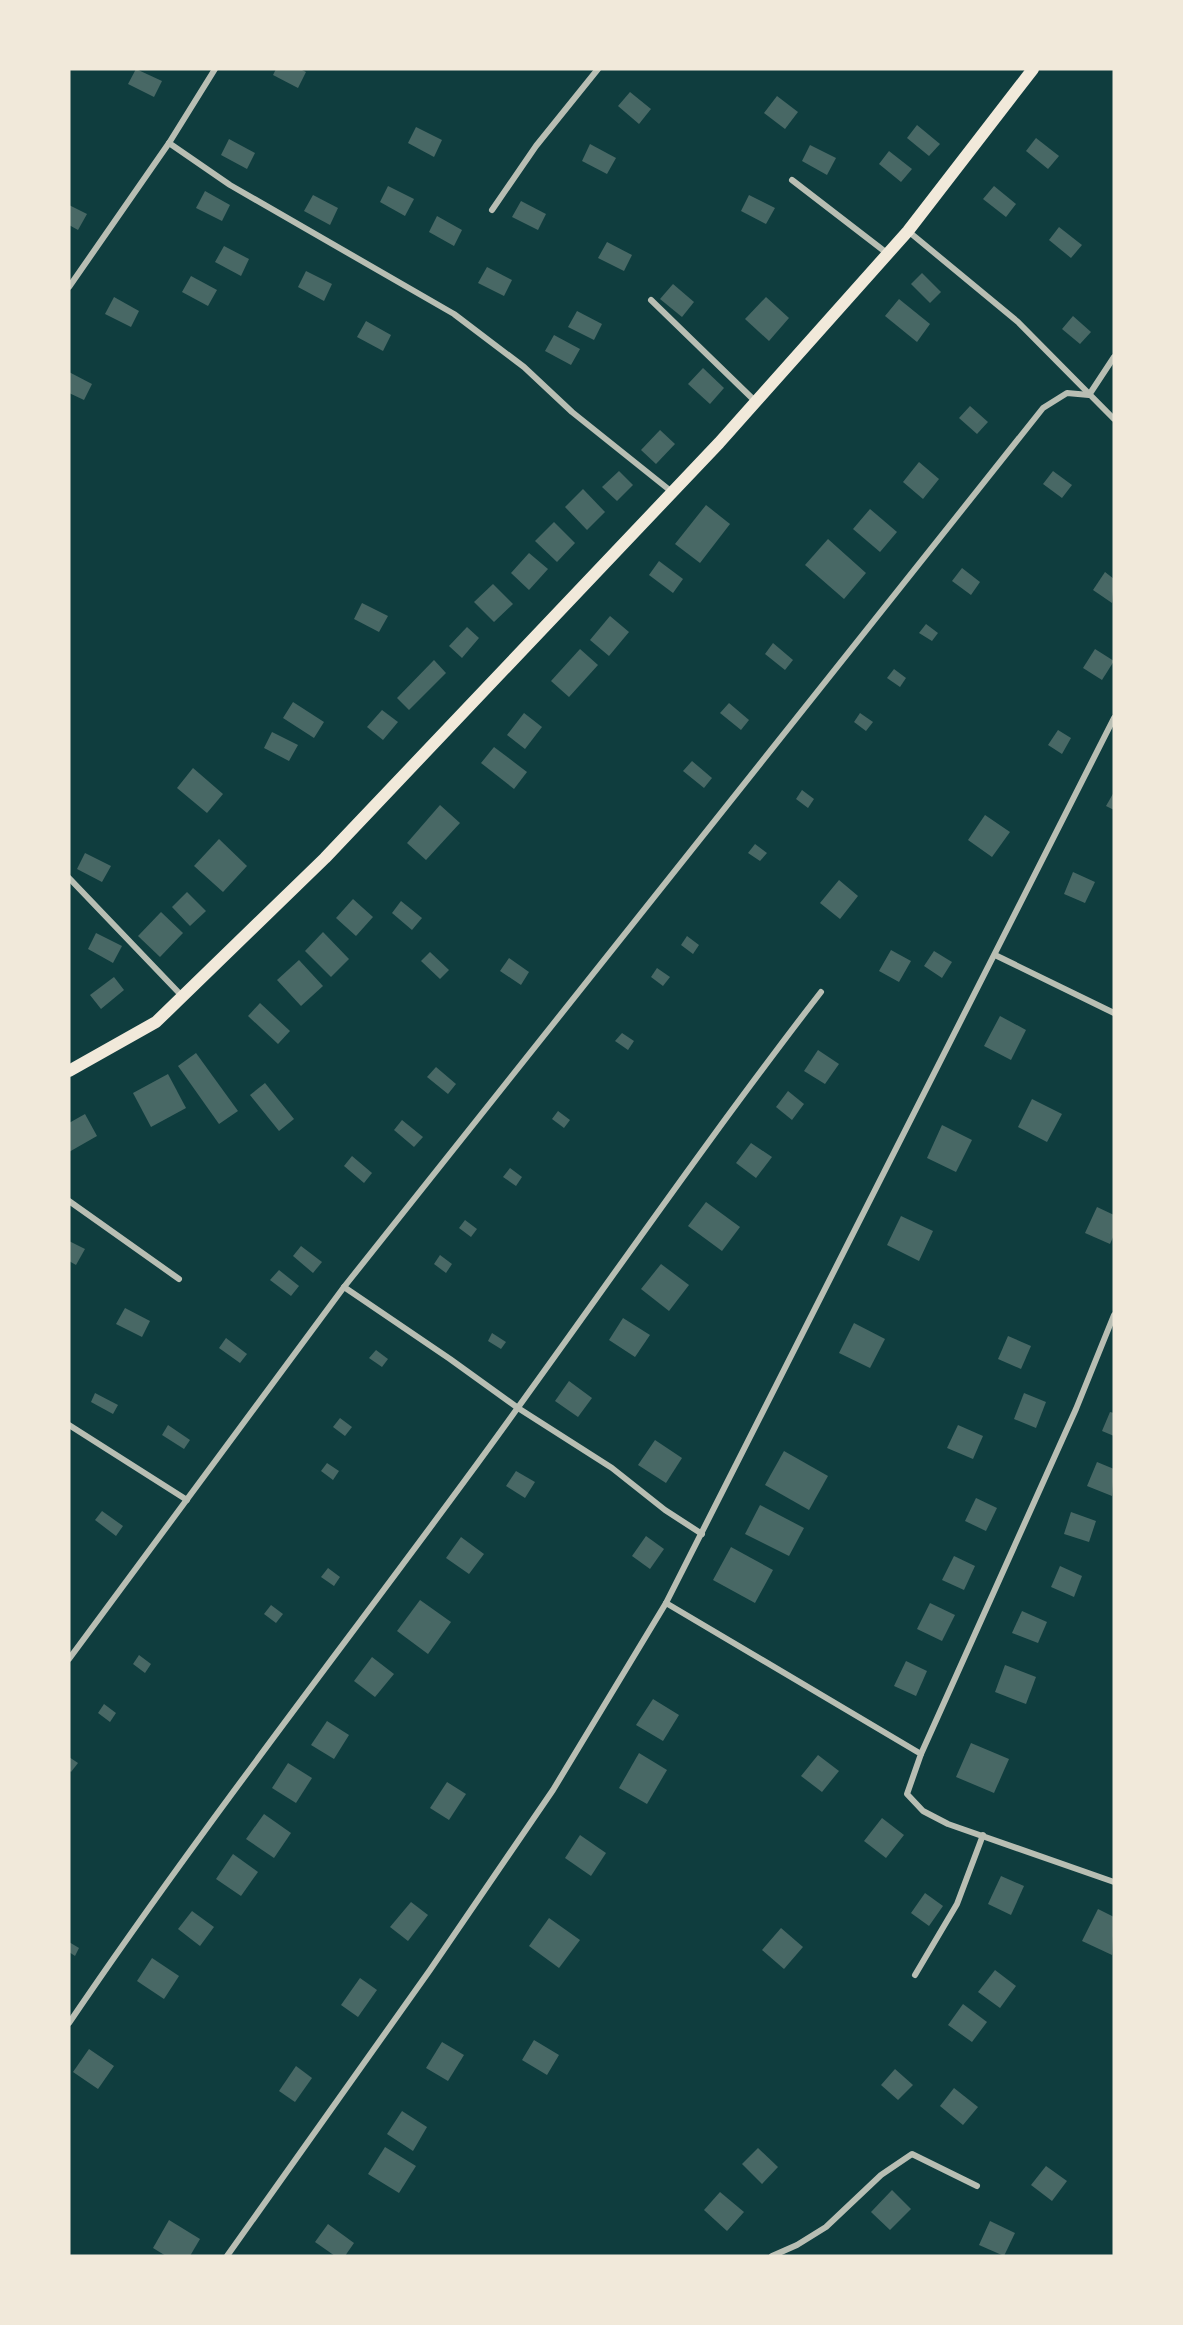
<svg xmlns="http://www.w3.org/2000/svg" width="1183" height="2325" viewBox="0 0 1183 2325" font-family="Bitter,serif">
<style>
.building{fill:#486865}
.lines{fill:none;stroke-linecap:round;stroke-linejoin:round}
.minor{stroke:#b8beb3;stroke-width:6}
.secondary{stroke:#f1e9da;stroke-width:12}
</style>
<rect width="100%" height="100%" fill="#0f3d3e"/>
<g class="building">
<path d="M136 69 162 81 154 97 128 84Z"/>
<path d="M276 69H300L306 72 298 88 273 75Z"/>
<path d="M630 92 651 109 639 124 618 106Z"/>
<path d="M777 96 798 112 785 129 764 113Z"/>
<path d="M917 125 940 144 929 156 907 138Z"/>
<path d="M416 127 442 140 434 157 408 143Z"/>
<path d="M1036 138 1059 156 1048 169 1026 151Z"/>
<path d="M229 139 255 153 247 169 221 155Z"/>
<path d="M590 144 616 158 607 174 582 161Z"/>
<path d="M810 145 836 158 827 175 802 161Z"/>
<path d="M889 151 912 169 901 182 879 164Z"/>
<path d="M388 186 414 199 405 216 380 202Z"/>
<path d="M994 186 1016 204 1006 217 983 199Z"/>
<path d="M205 191 230 205 222 221 196 208Z"/>
<path d="M313 195 338 208 330 225 304 211Z"/>
<path d="M749 195 775 208 766 224 741 211Z"/>
<path d="M521 201 546 214 538 230 512 217Z"/>
<path d="M69 205 87 214 78 230 69 225Z"/>
<path d="M437 216 462 230 454 246 429 232Z"/>
<path d="M1059 227 1082 245 1071 258 1049 240Z"/>
<path d="M607 242 632 255 624 271 598 258Z"/>
<path d="M224 246 249 259 241 276 215 262Z"/>
<path d="M487 267 512 280 504 296 478 283Z"/>
<path d="M306 271 332 284 324 301 298 287Z"/>
<path d="M922 273 941 292 930 303 911 284Z"/>
<path d="M191 276 217 290 208 306 182 292Z"/>
<path d="M673 284 694 302 682 317 660 299Z"/>
<path d="M114 297 139 311 131 327 105 314Z"/>
<path d="M766 297 789 318 769 341 745 319Z"/>
<path d="M899 299 930 324 917 342 885 316Z"/>
<path d="M577 311 602 324 594 340 568 327Z"/>
<path d="M1073 316 1091 332 1080 344 1062 329Z"/>
<path d="M366 321 391 335 383 351 357 337Z"/>
<path d="M554 335 580 349 571 365 545 351Z"/>
<path d="M703 368 724 388 710 404 688 384Z"/>
<path d="M69 372 92 384 84 400 69 393Z"/>
<path d="M970 406 988 422 977 434 959 418Z"/>
<path d="M660 430 675 444 656 464 641 450Z"/>
<path d="M919 462 939 479 923 499 903 482Z"/>
<path d="M619 471 633 485 617 501 602 487Z"/>
<path d="M1053 471 1072 485 1062 498 1043 484Z"/>
<path d="M583 489 605 512 587 530 565 507Z"/>
<path d="M706 505 730 524 700 563 675 544Z"/>
<path d="M870 509 897 532 880 552 853 529Z"/>
<path d="M554 522 575 543 557 562 535 541Z"/>
<path d="M828 539 866 573 844 599 805 565Z"/>
<path d="M529 553 548 569 529 590 511 573Z"/>
<path d="M659 561 683 579 673 593 649 575Z"/>
<path d="M962 568 980 582 971 595 952 581Z"/>
<path d="M1105 572 1114 579 1112 603 1093 590Z"/>
<path d="M493 584 513 604 494 622 474 602Z"/>
<path d="M362 603 388 616 379 632 354 619Z"/>
<path d="M610 616 629 632 609 656 590 640Z"/>
<path d="M926 624 938 633 932 641 919 633Z"/>
<path d="M467 627 479 638 462 658 449 646Z"/>
<path d="M773 643 793 660 785 670 765 654Z"/>
<path d="M580 649 598 665 569 697 551 681Z"/>
<path d="M1095 649 1114 661 1102 680 1083 668Z"/>
<path d="M434 660 446 673 409 710 397 698Z"/>
<path d="M894 669 906 678 900 687 887 678Z"/>
<path d="M293 702 324 722 314 738 283 718Z"/>
<path d="M729 703 749 720 741 730 720 713Z"/>
<path d="M382 710 398 722 383 740 367 727Z"/>
<path d="M524 713 542 727 525 749 507 735Z"/>
<path d="M860 713 873 722 866 731 854 722Z"/>
<path d="M1058 730 1071 738 1062 754 1048 745Z"/>
<path d="M272 732 298 745 289 761 264 748Z"/>
<path d="M494 747 527 772 514 789 481 763Z"/>
<path d="M692 761 712 778 704 788 683 771Z"/>
<path d="M193 768 223 794 207 813 177 788Z"/>
<path d="M802 790 814 799 808 808 796 799Z"/>
<path d="M1114 792V810L1106 806Z"/>
<path d="M440 805 460 823 426 860 407 843Z"/>
<path d="M985 815 1010 832 992 857 968 840Z"/>
<path d="M219 839 247 866 223 892 194 866Z"/>
<path d="M755 844 767 853 760 861 748 853Z"/>
<path d="M85 853 111 866 102 882 77 869Z"/>
<path d="M1073 872 1095 882 1085 903 1064 894Z"/>
<path d="M839 880 858 896 840 919 820 903Z"/>
<path d="M187 892 206 911 190 926 172 907Z"/>
<path d="M353 899 373 917 356 936 336 918Z"/>
<path d="M401 901 422 918 412 930 392 913Z"/>
<path d="M161 912 183 933 160 957 138 936Z"/>
<path d="M323 932 349 959 331 977 305 951Z"/>
<path d="M96 933 122 946 113 963 88 949Z"/>
<path d="M687 936 699 945 693 954 681 945Z"/>
<path d="M891 950 911 961 899 982 879 971Z"/>
<path d="M934 951 952 962 942 978 924 966Z"/>
<path d="M430 952 449 970 440 979 421 961Z"/>
<path d="M509 958 529 972 521 985 500 971Z"/>
<path d="M299 960 323 986 301 1006 277 980Z"/>
<path d="M657 968 670 977 663 986 651 977Z"/>
<path d="M114 977 124 990 101 1009 90 995Z"/>
<path d="M260 1003 290 1031 278 1044 248 1016Z"/>
<path d="M1000 1016 1026 1030 1011 1060 984 1046Z"/>
<path d="M622 1033 634 1041 628 1050 615 1041Z"/>
<path d="M818 1050 839 1064 825 1084 804 1071Z"/>
<path d="M196 1053 238 1111 219 1124 178 1066Z"/>
<path d="M436 1067 456 1084 448 1094 427 1077Z"/>
<path d="M168 1074 186 1108 151 1127 133 1093Z"/>
<path d="M265 1083 294 1119 279 1131 250 1095Z"/>
<path d="M788 1091 804 1104 792 1120 776 1107Z"/>
<path d="M1032 1099 1062 1114 1047 1142 1018 1127Z"/>
<path d="M558 1111 570 1120 564 1128 552 1119Z"/>
<path d="M85 1114 97 1136 69 1152V1123Z"/>
<path d="M402 1120 423 1137 414 1147 394 1130Z"/>
<path d="M942 1125 972 1140 956 1172 927 1158Z"/>
<path d="M751 1143 772 1157 756 1178 736 1163Z"/>
<path d="M352 1156 372 1173 364 1183 344 1166Z"/>
<path d="M510 1168 522 1177 516 1186 503 1177Z"/>
<path d="M706 1202 740 1227 722 1251 688 1226Z"/>
<path d="M1097 1207 1114 1215V1235L1110 1244 1085 1233Z"/>
<path d="M901 1216 933 1231 919 1261 887 1245Z"/>
<path d="M465 1220 477 1229 471 1237 459 1228Z"/>
<path d="M69 1241 85 1249 76 1265 69 1261Z"/>
<path d="M301 1246 322 1262 313 1273 293 1256Z"/>
<path d="M440 1255 452 1264 446 1273 434 1264Z"/>
<path d="M661 1264 689 1285 669 1311 641 1289Z"/>
<path d="M279 1270 299 1286 291 1296 270 1280Z"/>
<path d="M125 1308 150 1321 142 1337 116 1324Z"/>
<path d="M623 1318 650 1335 635 1357 609 1340Z"/>
<path d="M854 1323 885 1339 870 1368 839 1353Z"/>
<path d="M492 1333 506 1342 501 1349 488 1341Z"/>
<path d="M1008 1336 1031 1346 1021 1369 998 1359Z"/>
<path d="M226 1338 247 1354 240 1363 219 1348Z"/>
<path d="M376 1350 388 1359 382 1367 369 1358Z"/>
<path d="M569 1381 592 1398 578 1417 555 1401Z"/>
<path d="M95 1393 118 1405 113 1414 91 1402Z"/>
<path d="M1024 1393 1046 1402 1036 1428 1014 1419Z"/>
<path d="M1110 1412 1114 1413V1436L1102 1431Z"/>
<path d="M340 1418 352 1427 345 1436 333 1427Z"/>
<path d="M168 1425 190 1440 184 1449 162 1435Z"/>
<path d="M958 1425 983 1436 973 1459 947 1448Z"/>
<path d="M655 1440 682 1458 666 1483 638 1465Z"/>
<path d="M784 1451 828 1476 809 1510 765 1485Z"/>
<path d="M1097 1462 1114 1469 1112 1496 1087 1486Z"/>
<path d="M327 1463 339 1471 333 1480 321 1471Z"/>
<path d="M516 1471 535 1482 525 1498 506 1486Z"/>
<path d="M976 1498 997 1508 986 1531 965 1521Z"/>
<path d="M760 1505 804 1528 789 1556 745 1534Z"/>
<path d="M102 1511 123 1526 116 1536 95 1520Z"/>
<path d="M1071 1512 1096 1521 1089 1542 1064 1534Z"/>
<path d="M646 1536 664 1549 650 1569 632 1556Z"/>
<path d="M461 1537 484 1554 469 1574 446 1558Z"/>
<path d="M731 1547 773 1570 755 1603 713 1580Z"/>
<path d="M954 1556 975 1566 964 1590 942 1580Z"/>
<path d="M1060 1566 1082 1576 1074 1597 1051 1587Z"/>
<path d="M328 1568 340 1577 334 1586 321 1577Z"/>
<path d="M420 1600 451 1622 428 1654 397 1631Z"/>
<path d="M930 1603 955 1615 942 1641 917 1629Z"/>
<path d="M271 1605 283 1614 276 1623 264 1614Z"/>
<path d="M1022 1611 1047 1622 1038 1643 1012 1633Z"/>
<path d="M139 1655 151 1664 145 1673 133 1664Z"/>
<path d="M372 1657 394 1674 375 1697 354 1681Z"/>
<path d="M906 1661 927 1671 916 1696 894 1686Z"/>
<path d="M1005 1665 1036 1677 1026 1704 995 1692Z"/>
<path d="M653 1699 679 1715 663 1741 636 1725Z"/>
<path d="M104 1704 116 1713 110 1722 98 1713Z"/>
<path d="M327 1721 349 1735 334 1759 311 1745Z"/>
<path d="M971 1743 1009 1759 994 1793 956 1777Z"/>
<path d="M639 1753 667 1770 647 1804 619 1788Z"/>
<path d="M818 1755 839 1771 822 1792 801 1776Z"/>
<path d="M69 1757 78 1763 71 1772 69 1770Z"/>
<path d="M288 1763 312 1778 296 1803 272 1788Z"/>
<path d="M447 1782 466 1794 449 1820 430 1808Z"/>
<path d="M264 1814 291 1833 274 1858 246 1839Z"/>
<path d="M882 1818 904 1835 886 1858 864 1841Z"/>
<path d="M580 1835 606 1853 591 1876 565 1858Z"/>
<path d="M233 1854 258 1872 241 1896 216 1879Z"/>
<path d="M1001 1876 1024 1886 1011 1915 988 1904Z"/>
<path d="M925 1893 943 1906 929 1926 911 1913Z"/>
<path d="M411 1902 428 1915 408 1941 390 1927Z"/>
<path d="M1098 1909 1114 1917 1112 1955 1082 1941Z"/>
<path d="M192 1911 214 1927 200 1946 178 1929Z"/>
<path d="M549 1918 580 1940 559 1968 529 1946Z"/>
<path d="M781 1928 803 1947 784 1969 762 1950Z"/>
<path d="M69 1942 79 1948 75 1956 69 1952Z"/>
<path d="M152 1958 179 1976 164 1999 137 1981Z"/>
<path d="M995 1970 1016 1986 1000 2008 978 1992Z"/>
<path d="M360 1978 377 1990 358 2017 341 2005Z"/>
<path d="M963 2004 987 2022 972 2042 948 2025Z"/>
<path d="M534 2040 559 2055 547 2075 522 2060Z"/>
<path d="M442 2042 464 2055 448 2081 426 2068Z"/>
<path d="M89 2049 114 2066 98 2089 73 2072Z"/>
<path d="M296 2066 312 2078 295 2102 279 2091Z"/>
<path d="M895 2069 913 2085 898 2100 881 2085Z"/>
<path d="M954 2088 978 2107 963 2125 940 2106Z"/>
<path d="M402 2111 427 2127 413 2151 387 2134Z"/>
<path d="M385 2147 416 2166 399 2193 368 2174Z"/>
<path d="M758 2148 778 2167 762 2184 742 2164Z"/>
<path d="M1046 2166 1067 2181 1052 2201 1031 2185Z"/>
<path d="M892 2190 911 2209 890 2230 871 2212Z"/>
<path d="M720 2192 744 2212 727 2231 704 2210Z"/>
<path d="M169 2220 200 2239 190 2256H166L153 2248Z"/>
<path d="M990 2221 1015 2233 1004 2256 979 2245Z"/>
<path d="M328 2224 354 2243 345 2256H335L315 2242Z"/>
</g>
<g class="lines">
<g class="minor">
<path d="M169 143 230 185 454 314 524 367 572 412 672 492"/>
<path d="M792 180 888 254"/>
<path d="M492 210 536 146 598 69"/>
<path d="M908 231 1018 322 1114 419"/>
<path d="M69 287 169 143 215 69"/>
<path d="M651 300 756 402"/>
<path d="M69 878 181 995"/>
<path d="M995 955 1114 1013"/>
<path d="M69 1201 179 1279"/>
<path d="M344 1287 450 1359 518 1408 612 1468 665 1510 702 1534"/>
<path d="M69 1425 187 1500"/>
<path d="M666 1603 921 1754 907 1794 923 1811 948 1824 1114 1882"/>
<path d="M69 1659 344 1287 1043 408 1067 393 1089 395 1114 357"/>
<path d="M921 1754 1076 1409 1114 1315"/>
<path d="M915 1975 957 1904 983 1835"/>
<path d="M69 2023C195 1837 333 1660 466 1479 585 1317 698 1151 821 992"/>
<path d="M227 2256 430 1970 553 1790 666 1603 1114 718"/>
<path d="M772 2256 797 2245 826 2227 881 2175 912 2154 977 2186"/>
</g>
<path class="secondary" d="M69 1071 156 1022 325 858 719 443 908 231 1033 69"/>
</g>
<rect width="1183" height="2325" fill="none" stroke="#f1e9da" stroke-width="141"/>
</svg>
